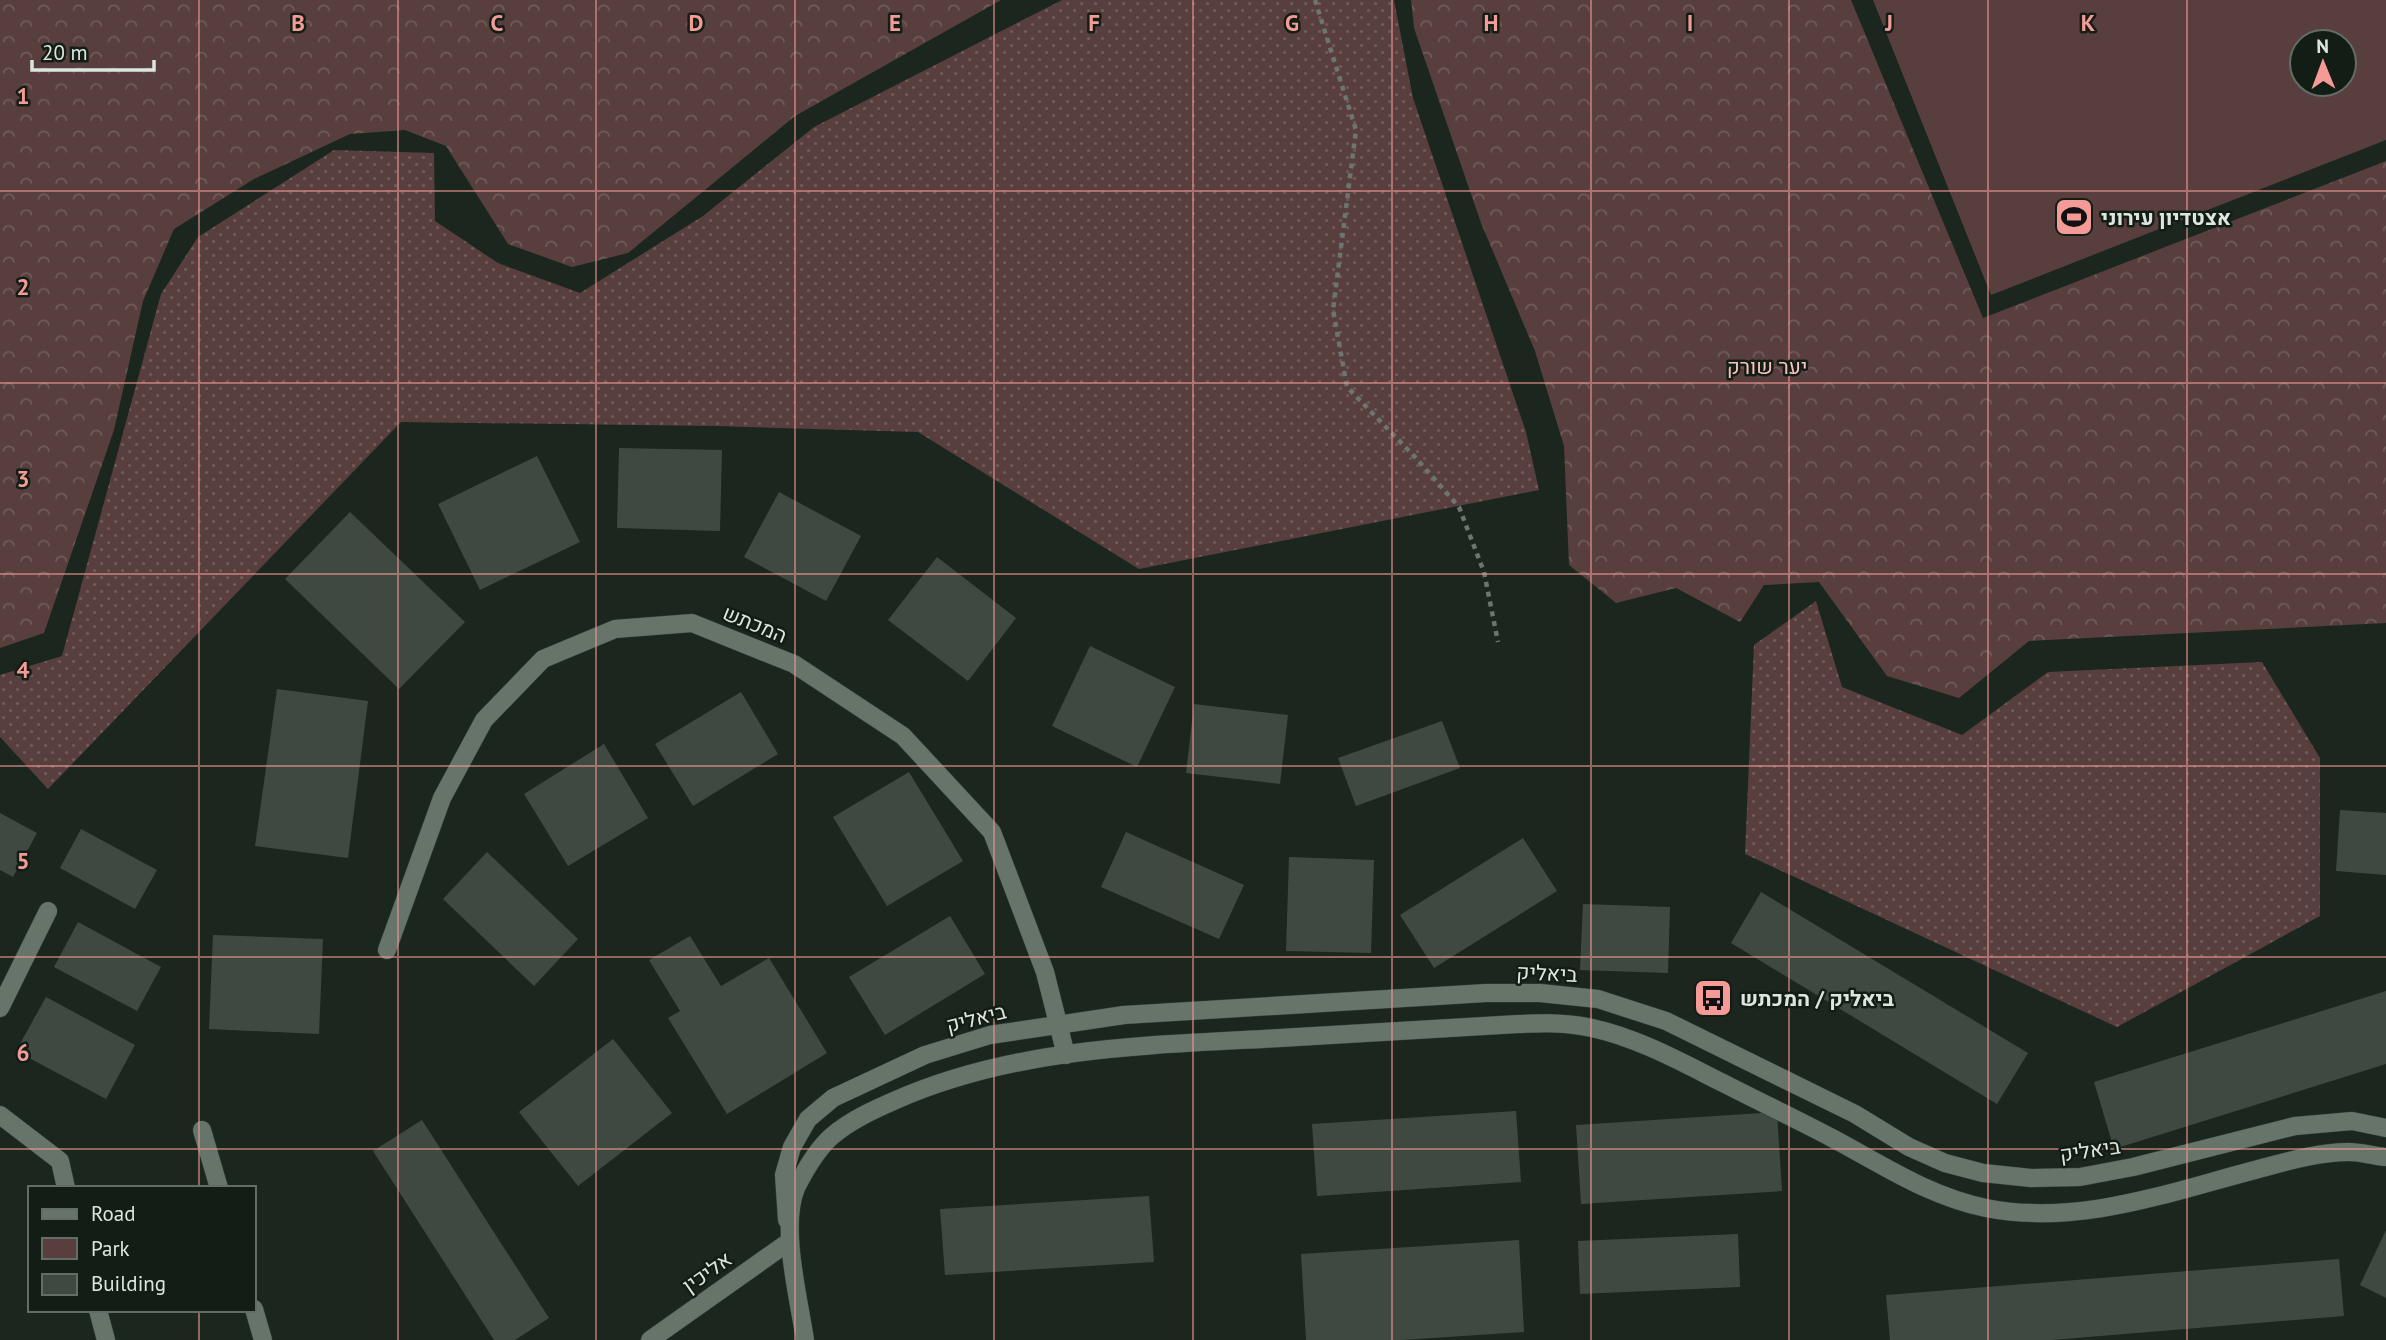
<svg xmlns="http://www.w3.org/2000/svg" width="2386" height="1340" viewBox="0 0 2386 1340" font-family="'PT Sans',Heebo,sans-serif">
<style>
.grass{fill:url(#grass-dots)}
.forest{fill:url(#forest-crowns)}
.green{fill:#583f3e;fill-rule:evenodd}
.building{fill:#3e4a41}
.lines{fill:none;stroke-linecap:round;stroke-linejoin:round}
.lane-casing{stroke:#39423c;stroke-width:19}
.street-casing{stroke:#39423c;stroke-width:19}
.path{stroke:#6c766f;stroke-width:4.5;stroke-dasharray:5 5;stroke-linecap:butt}
.lane{stroke:#67746a;stroke-width:18}
.street{stroke:#67746a;stroke-width:18}
.grid{fill:none;stroke:#f59b97;stroke-width:2;stroke-opacity:0.55}
.labels{text-anchor:middle;dominant-baseline:central;stroke-width:5;stroke-linejoin:round;paint-order:stroke}
.poi-label{font-size:21px;font-weight:bold;fill:#dde5df;stroke:#121d15;text-anchor:start}
.park-label{font-size:21px;fill:#f9c0bc;stroke:#121d15}
.street-label{font-size:21px;fill:#dde5df;stroke:#121d15}
.grid-label{font-size:23px;text-anchor:middle;font-weight:bold;fill:#f59b97;stroke:#121d15;stroke-width:5;stroke-linejoin:round;paint-order:stroke}
</style>
<defs>
<pattern id="grass-dots" width="8" height="8" patternUnits="userSpaceOnUse" patternTransform="scale(1.75)"><rect width="8" height="8" fill="#583f3e"/><path d="M2 2h.1M6 6h.1" fill="none" stroke="#705b59" stroke-width="1.8" stroke-linecap="round"/></pattern>
<pattern id="forest-crowns" width="20" height="18" patternUnits="userSpaceOnUse" patternTransform="scale(1.75)"><rect width="20" height="18" fill="#583f3e"/><path d="M2 6a3 3 0 1 1 6 0M12 15a3 3 0 1 1 6 0" fill="none" stroke="#705b59"/></pattern>
</defs>
<rect width="100%" height="100%" fill="#1b261e"/>
<g class="grass">
<path d="M1062 0H1394L1413 98 1526 432 1539 490 1139 569 918 432 715 426 401 422 48 789 0 737V675L62 656 161 294 198 237 334 150 434 153 435 221 498 263 580 293 703 216 814 127Z"/>
<path d="M1816 601 1842 687 1962 735 2048 672 2262 662 2320 758V916L2117 1027 1745 854 1754 645Z"/>
</g>
<g class="forest">
<path d="M0 0H1001L795 116 628 253 572 267 508 244 446 146 405 130 350 134 254 179 174 229 143 301 114 430 44 633 0 648Z"/>
<path d="M1411 0H1851L1983 318 2386 161V623L2029 641 1959 698 1887 676 1819 582 1764 585 1740 622 1676 588 1616 603 1569 565 1564 446 1535 351 1481 223 1414 28Z"/>
</g>
<path class="green" d="M1873 0H2386V140L1991 295ZM2302 42H2344V84H2302Z"/>
<g class="building">
<path d="M619 448 722 450 720 531 617 528Z"/>
<path d="M537 456 580 542 480 590 438 504Z"/>
<path d="M779 492 861 536 826 601 744 557Z"/>
<path d="M350 512 465 622 399 689 285 579Z"/>
<path d="M937 557 1016 618 968 681 888 620Z"/>
<path d="M1090 646 1175 687 1137 767 1052 726Z"/>
<path d="M277 689 368 701 348 858 255 846Z"/>
<path d="M741 692 778 754 693 806 655 744Z"/>
<path d="M1194 704 1288 715 1280 784 1186 773Z"/>
<path d="M1442 721 1460 768 1356 806 1338 758Z"/>
<path d="M604 744 648 818 568 866 524 794Z"/>
<path d="M909 772 963 861 887 906 833 817Z"/>
<path d="M2340 810 2386 813V875L2336 871Z"/>
<path d="M0 813 37 833 13 877 0 870Z"/>
<path d="M81 829 157 870 135 909 60 868Z"/>
<path d="M1126 832 1244 885 1219 939 1101 887Z"/>
<path d="M1523 838 1557 891 1434 968 1400 915Z"/>
<path d="M487 852 578 939 534 986 443 899Z"/>
<path d="M1289 857 1374 860 1371 953 1286 951Z"/>
<path d="M1761 892 2028 1053 1997 1104 1731 943Z"/>
<path d="M1583 904 1670 907 1668 973 1580 970Z"/>
<path d="M950 916 985 974 885 1035 849 977Z"/>
<path d="M78 922 161 967 137 1011 54 967Z"/>
<path d="M213 935 323 939 319 1034 209 1029Z"/>
<path d="M690 936 721 986 769 958 827 1053 727 1114 668 1018 680 1011 649 960Z"/>
<path d="M2386 991V1064L2114 1149 2094 1082Z"/>
<path d="M46 997 135 1045 106 1099 16 1051Z"/>
<path d="M613 1039 672 1113 578 1186 519 1112Z"/>
<path d="M1516 1111 1521 1182 1317 1196 1312 1124Z"/>
<path d="M1777 1112 1782 1191 1581 1204 1576 1125Z"/>
<path d="M422 1120 549 1318 515 1340H494L373 1151Z"/>
<path d="M1149 1196 1154 1262 945 1275 940 1209Z"/>
<path d="M2386 1230V1298L2360 1285Z"/>
<path d="M1738 1234 1740 1287 1580 1294 1578 1241Z"/>
<path d="M1519 1240 1524 1332 1402 1340H1306L1301 1254Z"/>
<path d="M2339 1259 2344 1316 2052 1340H1890L1886 1295Z"/>
</g>
<g class="lines">
<defs>
<path id="lane" d="M787 1220 784 1175 792 1147 808 1119 833 1098 925 1055 990 1035 1124 1015 1486 993H1540L1598 999 1666 1021 1855 1114 1909 1147 1945 1163 1983 1173 2031 1178 2080 1177 2133 1167 2295 1126 2352 1121 2386 1128"/>
<g id="street">
<path d="M387 950 442 798 484 720 543 659 615 629 692 623 794 664 903 736 992 832 1045 972 1066 1055"/>
<path d="M0 1008 48 911"/>
<path d="M0 1115 60 1161 66 1188"/>
<path d="M202 1130 219 1188"/>
<path d="M254 1309 263 1340"/>
<path d="M98 1310 106 1340"/>
<path d="M650 1340 790 1241"/>
<path d="M805 1340C799 1299 780 1227 796 1188 805 1170 816 1150 832 1136 851 1120 873 1110 896 1100 1016 1047 1151 1045 1280 1038 1359 1033 1439 1029 1518 1024 1543 1023 1567 1022 1592 1028 1638 1038 1681 1062 1723 1083 1760 1102 1796 1119 1832 1138 1883 1165 1928 1196 1986 1208 2076 1226 2164 1194 2251 1171 2282 1163 2316 1152 2349 1152 2361 1152 2374 1156 2386 1157"/>
</g>
</defs>
<use href="#lane" class="lane-casing"/>
<use href="#street" class="street-casing"/>
<path class="path" d="M1315 0 1356 130 1333 310 1347 387 1414 456 1459 507 1484 572 1498 642"/>
<use href="#lane" class="lane"/>
<use href="#street" class="street"/>
</g>
<path class="grid" d="M199 0V1188M398 0V1340M596 0V1340M795 0V1340M994 0V1340M1193 0V1340M1392 0V1340M1591 0V1340M1789 0V1340M1988 0V1340M2187 0V1340M0 191H2386M0 383H2386M0 574H2386M0 766H2386M0 957H2386M0 1149H2386M199 1310V1340"/>
<defs>
<symbol id="stadium-square" viewBox="-11 -11 22 22"><rect x="-9" y="-9" width="18" height="18" rx="4" fill="#f59b97" stroke="#121d15"/><path d="M0-5a6.5 5 0 1 0 0 10a6.5 5 0 1 0 0-10ZM-3.5-1.8h7v3.6h-7Z" fill="#111"/></symbol>
<symbol id="bus-square" viewBox="-11 -11 22 22"><rect x="-9" y="-9" width="18" height="18" rx="4" fill="#f59b97" stroke="#121d15"/><path d="M-5-6H5V4H4V6H2V4H-2V6H-4V4H-5ZM-3.5-4V0h7V-4ZM-3.5 1.2v1.5H-2V1.2ZM2 1.2v1.5H3.5V1.2Z" fill="#111"/></symbol>
</defs>
<g fill-rule="evenodd">
<use href="#stadium-square" x="2052" y="195" width="44" height="44"/>
<use href="#bus-square" x="1691" y="976" width="44" height="44"/>
</g>
<g class="labels">
<g class="poi-label">
<text x="2101" y="217">אצטדיון עירוני</text>
<text x="1740" y="998">ביאליק / המכתש</text>
</g>
<g class="park-label">
<text x="1767" y="366">יער שורק</text>
</g>
<g class="street-label">
<text transform="translate(755 624) rotate(22)">המכתש</text>
<text transform="translate(1547 973) rotate(3)">ביאליק</text>
<text transform="translate(976 1018) rotate(-14)">ביאליק</text>
<text transform="translate(2090 1150) rotate(-8)">ביאליק</text>
<text transform="translate(707 1272) rotate(-35)">אליכין</text>
</g>
</g>
<g class="grid-label">
<text x="298" y="31">B</text>
<text x="497" y="31">C</text>
<text x="696" y="31">D</text>
<text x="895" y="31">E</text>
<text x="1094" y="31">F</text>
<text x="1292" y="31">G</text>
<text x="1491" y="31">H</text>
<text x="1690" y="31">I</text>
<text x="1889" y="31">J</text>
<text x="2088" y="31">K</text>
<text x="23" y="104">1</text>
<text x="23" y="295">2</text>
<text x="23" y="487">3</text>
<text x="23" y="678">4</text>
<text x="23" y="869">5</text>
<text x="23" y="1061">6</text>
</g>
<rect x="28" y="1186" width="228" height="126" fill="#121d15" stroke="#636d66" stroke-width="2"/>
<rect x="42" y="1209" width="35" height="10" fill="#67746a" stroke="#636d66" stroke-width="2"/>
<text x="91" y="1221" font-size="21" fill="#dde5df">Road</text>
<rect x="42" y="1238" width="35" height="21" fill="#583f3e" stroke="#636d66" stroke-width="2"/>
<text x="91" y="1256" font-size="21" fill="#dde5df">Park</text>
<rect x="42" y="1274" width="35" height="21" fill="#3e4a41" stroke="#636d66" stroke-width="2"/>
<text x="91" y="1291" font-size="21" fill="#dde5df">Building</text>
<g transform="translate(2323 63) rotate(359)"><circle r="33" fill="#121d15" stroke="#636d66" stroke-width="2"/>
<path d="M0-5L12 26L0 18L-12 26Z" fill="#f59b97"/>
<text y="-10" font-size="19" font-weight="bold" text-anchor="middle" fill="#dde5df">N</text>
</g>
<path d="M32 60v10h122v-10" fill="none" stroke="#dde5df" stroke-width="3.5"/>
<text x="42" y="60" font-size="21" fill="#dde5df" stroke="#121d15" stroke-width="5" paint-order="stroke">20 m</text>
</svg>
